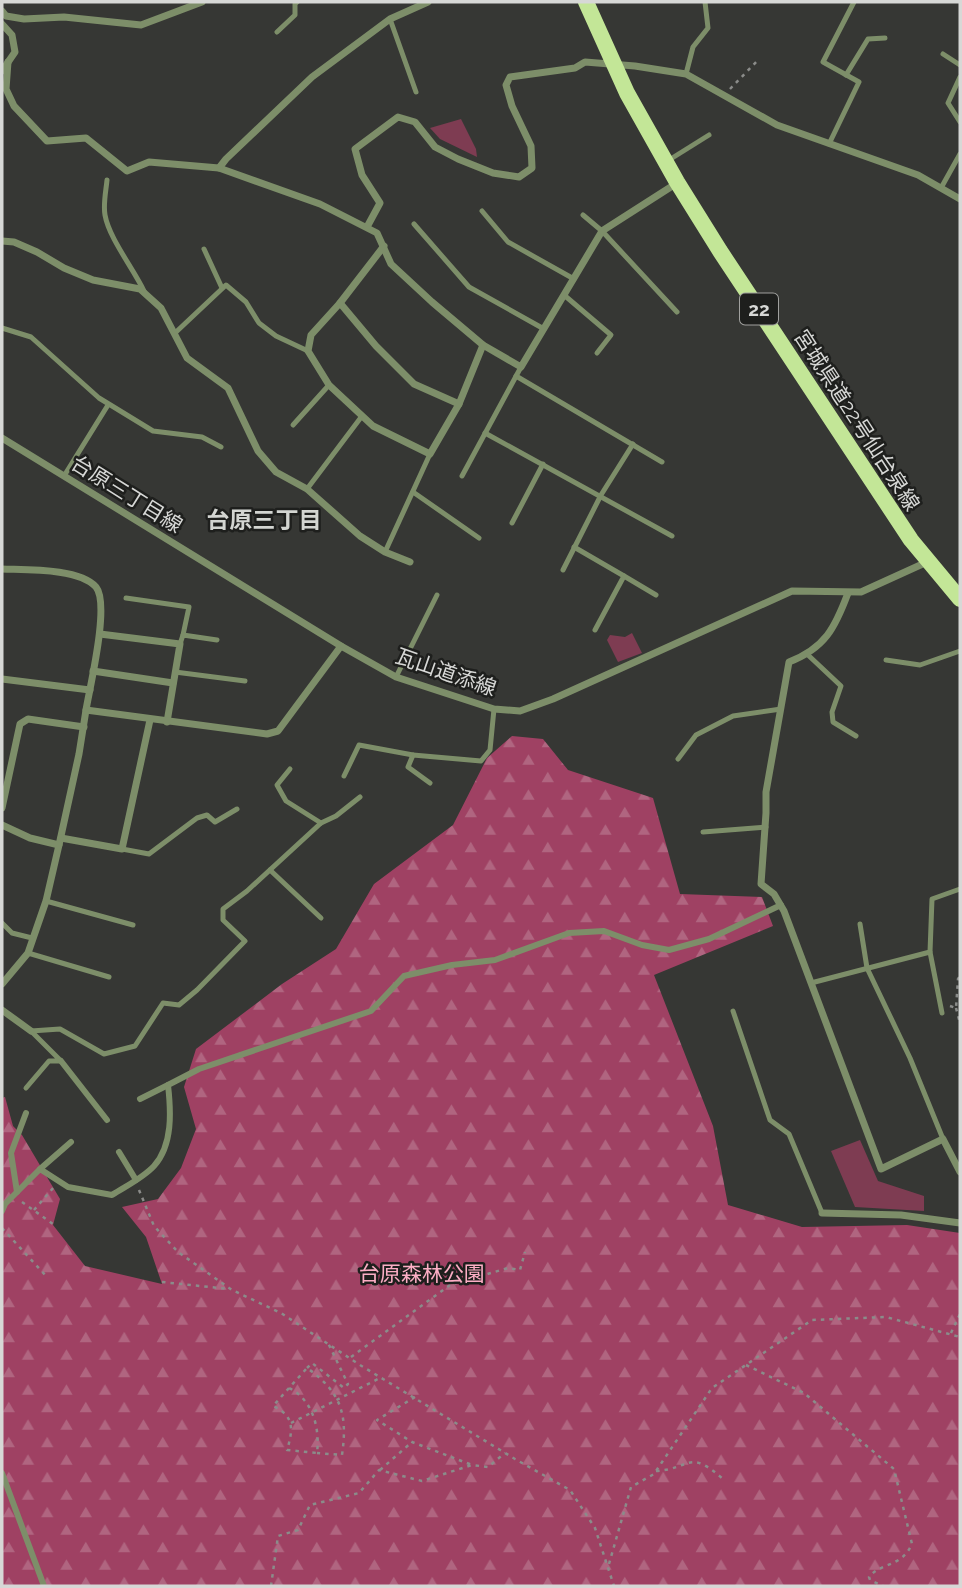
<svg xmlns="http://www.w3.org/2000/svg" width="962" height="1588" viewBox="0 0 962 1588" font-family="Raleway,'Noto Sans JP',sans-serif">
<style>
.green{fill:#7e3c52}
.forest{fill:url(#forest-firs)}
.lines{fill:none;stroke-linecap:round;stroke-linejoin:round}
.path{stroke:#8b8c8a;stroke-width:2.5;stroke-dasharray:3.5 5;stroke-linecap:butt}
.service{stroke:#7d8e69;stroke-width:5}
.pedestrian{stroke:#7d8e69;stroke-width:6}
.minor{stroke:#7d8e69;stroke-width:7}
.primary{stroke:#c3e697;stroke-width:16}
.labels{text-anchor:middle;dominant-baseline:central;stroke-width:5;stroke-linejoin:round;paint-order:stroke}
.shield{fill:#1e1f1d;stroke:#a0a09e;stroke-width:2}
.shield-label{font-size:19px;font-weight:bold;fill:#d7d8d6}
.street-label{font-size:21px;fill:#d7d8d6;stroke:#1e1f1d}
.park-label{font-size:21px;fill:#fcaec5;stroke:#1e1f1d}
.neighbourhood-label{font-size:23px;font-weight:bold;fill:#d3d5d1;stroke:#1e1f1d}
</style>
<defs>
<pattern id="forest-firs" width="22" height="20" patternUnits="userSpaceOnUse" patternTransform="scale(1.75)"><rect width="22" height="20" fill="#9f4163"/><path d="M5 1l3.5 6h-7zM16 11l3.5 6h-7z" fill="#b06580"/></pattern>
</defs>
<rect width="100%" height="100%" fill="#363734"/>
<g class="green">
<path d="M461 119 476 149 477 157 440 139 430 128Z"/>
<path d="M632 633 642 653 618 662 607 640 610 635 625 637Z"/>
<path d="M860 1140 878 1181 924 1196V1211L855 1207 831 1151Z"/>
</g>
<path class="forest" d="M512 736 543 739 568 770 653 798 680 894 762 897 773 926 654 975 713 1126 728 1205 802 1227 907 1225 960 1233V1586H2V1098L5 1097 13 1126 22 1135 60 1199 53 1225 85 1266 162 1284 146 1237 122 1207 158 1199 181 1168 196 1129 184 1087 196 1049 282 984 336 949 374 884 453 825 487 758Z"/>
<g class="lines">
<g class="path">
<path d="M730 89 759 59"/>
<path d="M950 1006 956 1008 958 979 960 976"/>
<path d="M956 1008 960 1023"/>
<path d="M139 1190 154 1226 178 1252 232 1290 281 1313 360 1365 515 1459 570 1490 595 1528 614 1586"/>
<path d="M22 1202 53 1224"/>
<path d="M34 1210 54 1187"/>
<path d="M2 1228 47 1277"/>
<path d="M162 1282 229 1289"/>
<path d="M951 1333 960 1314"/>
<path d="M351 1357 450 1285 508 1268 520 1270 525 1252"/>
<path d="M746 1365 804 1393 894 1469 912 1544C901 1568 881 1562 869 1577L870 1580 883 1586"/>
<path d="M307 1368 312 1363 344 1388 348 1384 328 1343"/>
<path d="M289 1388 273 1406C295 1416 293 1430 287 1450L317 1453C320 1428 313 1400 289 1388L307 1368C341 1392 348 1414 342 1455L317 1453"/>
<path d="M415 1397 377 1420 412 1442 472 1465"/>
<path d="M291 1423 382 1377"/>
<path d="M380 1470 412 1442"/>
<path d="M656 1471C691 1469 688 1448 723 1479"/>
<path d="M609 1564 631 1487 654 1474 712 1388 812 1320 886 1317 960 1337"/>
<path d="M271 1586 278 1536 298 1530 310 1505 359 1493 379 1470 422 1481 472 1465 488 1467 505 1453"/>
</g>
<g class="service">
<path d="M390 19 416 92"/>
<path d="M277 32 295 15V4L297 2"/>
<path d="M943 54 960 65"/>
<path d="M686 74 693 47 708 28 705 2"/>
<path d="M846 75 868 39 885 38"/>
<path d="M960 77 948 103 960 122"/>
<path d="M829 144 859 82 823 62 854 2"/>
<path d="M669 160 709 135"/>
<path d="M107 180C106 191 103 204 105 215 109 238 133 268 144 291"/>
<path d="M941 188 960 154"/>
<path d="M482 211 508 242 574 279"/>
<path d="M583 215 602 231 677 312"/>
<path d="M414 224 469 287 544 329"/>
<path d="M204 249 222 288"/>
<path d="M564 295 611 335 597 353"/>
<path d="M2 328 31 337 99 398 153 431 202 437 221 447"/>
<path d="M175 333 226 285 246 302 259 323 276 336 308 351"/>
<path d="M516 376 662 462"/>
<path d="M293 425 329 385"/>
<path d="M485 433 672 536"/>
<path d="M64 476 108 405"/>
<path d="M462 476 521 367"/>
<path d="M307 489 362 416"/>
<path d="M413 492 479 538"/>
<path d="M512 523 543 464"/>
<path d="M574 547 624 576 595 630"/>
<path d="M385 552 430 454"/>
<path d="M563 570 601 495 633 444"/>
<path d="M624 576 656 595"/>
<path d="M126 598 189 607 183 635"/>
<path d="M180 644 183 635 217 640"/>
<path d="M808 655 841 686 832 712 833 722 856 736"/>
<path d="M886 660 920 665 960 651"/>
<path d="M175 672 245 681"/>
<path d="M396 677 437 595"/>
<path d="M678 759 696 735 733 716 781 709"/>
<path d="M290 769 277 785 286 801 321 823"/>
<path d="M344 776 359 745 413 755"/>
<path d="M430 783 408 767 413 755 481 761 490 750 494 709"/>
<path d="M703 832 766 827"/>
<path d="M122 849 149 854 197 818 207 815 215 822 237 809"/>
<path d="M270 870 321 918"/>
<path d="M46 901 133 925"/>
<path d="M2 923 12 933 32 938"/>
<path d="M860 924 867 968 910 1058 943 1139"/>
<path d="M930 952 932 899 960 889"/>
<path d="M28 953 109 977"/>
<path d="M811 983 930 952 942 1013"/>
<path d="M733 1011 770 1120 789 1134 822 1213"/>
<path d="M31 1031 60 1029 104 1054 135 1046 163 1003 179 1005 197 990 245 941 223 920V909L247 891 321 823 336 816 360 797"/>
<path d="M26 1088 49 1061H61L31 1031"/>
</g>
<g class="pedestrian">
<path d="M61 1061 107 1120"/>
<path d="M140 1099 168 1085"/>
<path d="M119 1152 136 1180"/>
<path d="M40 1169 71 1142"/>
<path d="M17 1192 11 1153 26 1113"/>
<path d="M2 1211 5 1204 40 1169 68 1187 112 1195C126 1186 143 1178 154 1166 173 1145 171 1111 168 1085L199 1069 371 1011 404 976 452 965 495 960 569 933 604 931 642 945 669 950 709 939 781 905"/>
<path d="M2 1473 44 1586"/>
</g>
<g class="minor">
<path d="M428 2 390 19 312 77 226 159 219 168 320 204 377 233 391 264 432 302 483 345 521 367 602 231 677 183"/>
<path d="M2 11 6 16 24 19 64 17 141 25 202 2"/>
<path d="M2 24 12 35 15 52 2 71"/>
<path d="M8 62 6 89 14 106 47 141 86 138 127 171 149 162 219 168"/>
<path d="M367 227 380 203 362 175 355 149 398 117 415 122 435 147 458 159 493 173 519 177 532 168 531 146 512 106 506 85 510 77 575 68 585 62 635 66 686 74 777 125 918 175 960 199"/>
<path d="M2 241 14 242 37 252 64 268 93 280 140 289 161 308 187 358 228 388 258 451 276 472 307 489 360 536 385 552 410 562"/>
<path d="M384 246 340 303 311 335 308 351 329 385 373 426 430 454 459 404 483 345"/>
<path d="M340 303 376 346 414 384 459 404"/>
<path d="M2 438 341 646"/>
<path d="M2 569C26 570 79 568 96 587 110 604 90 686 86 710"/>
<path d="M848 593C835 628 825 648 789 662L766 792V813L761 884 774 894 784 911 881 1169 943 1139 960 1172"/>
<path d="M100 634 180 644 167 722"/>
<path d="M93 671 173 683"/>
<path d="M2 679 90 690"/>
<path d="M2 808 20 724 28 719 84 727"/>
<path d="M2 825 30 838 59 845 79 754 86 710 267 734 278 731 341 646 396 677 494 709 520 711 553 699 792 591 861 592 927 562"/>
<path d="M61 838 122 849 150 720"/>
<path d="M2 984 28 953 46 901 59 845"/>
<path d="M2 1010 31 1031"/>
<path d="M822 1213 901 1215 960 1223"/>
</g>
<path class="primary" d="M586 2 627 93 677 182 720 251 911 540 960 599"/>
</g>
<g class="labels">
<rect class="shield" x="740" y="293.5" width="38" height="31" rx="5"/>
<g class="shield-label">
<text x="759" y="309">22</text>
</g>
<g class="street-label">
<text transform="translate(857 420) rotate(57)">宮城県道22号仙台泉線</text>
<text transform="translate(127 494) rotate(32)">台原三丁目線</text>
<text transform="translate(446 672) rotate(19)">瓦山道添線</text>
</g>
<g class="park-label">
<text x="422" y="1273">台原森林公園</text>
</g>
<g class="neighbourhood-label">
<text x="264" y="519">台原三丁目</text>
</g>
</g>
<rect width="962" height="1588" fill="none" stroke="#d7d8d6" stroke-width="7"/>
</svg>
